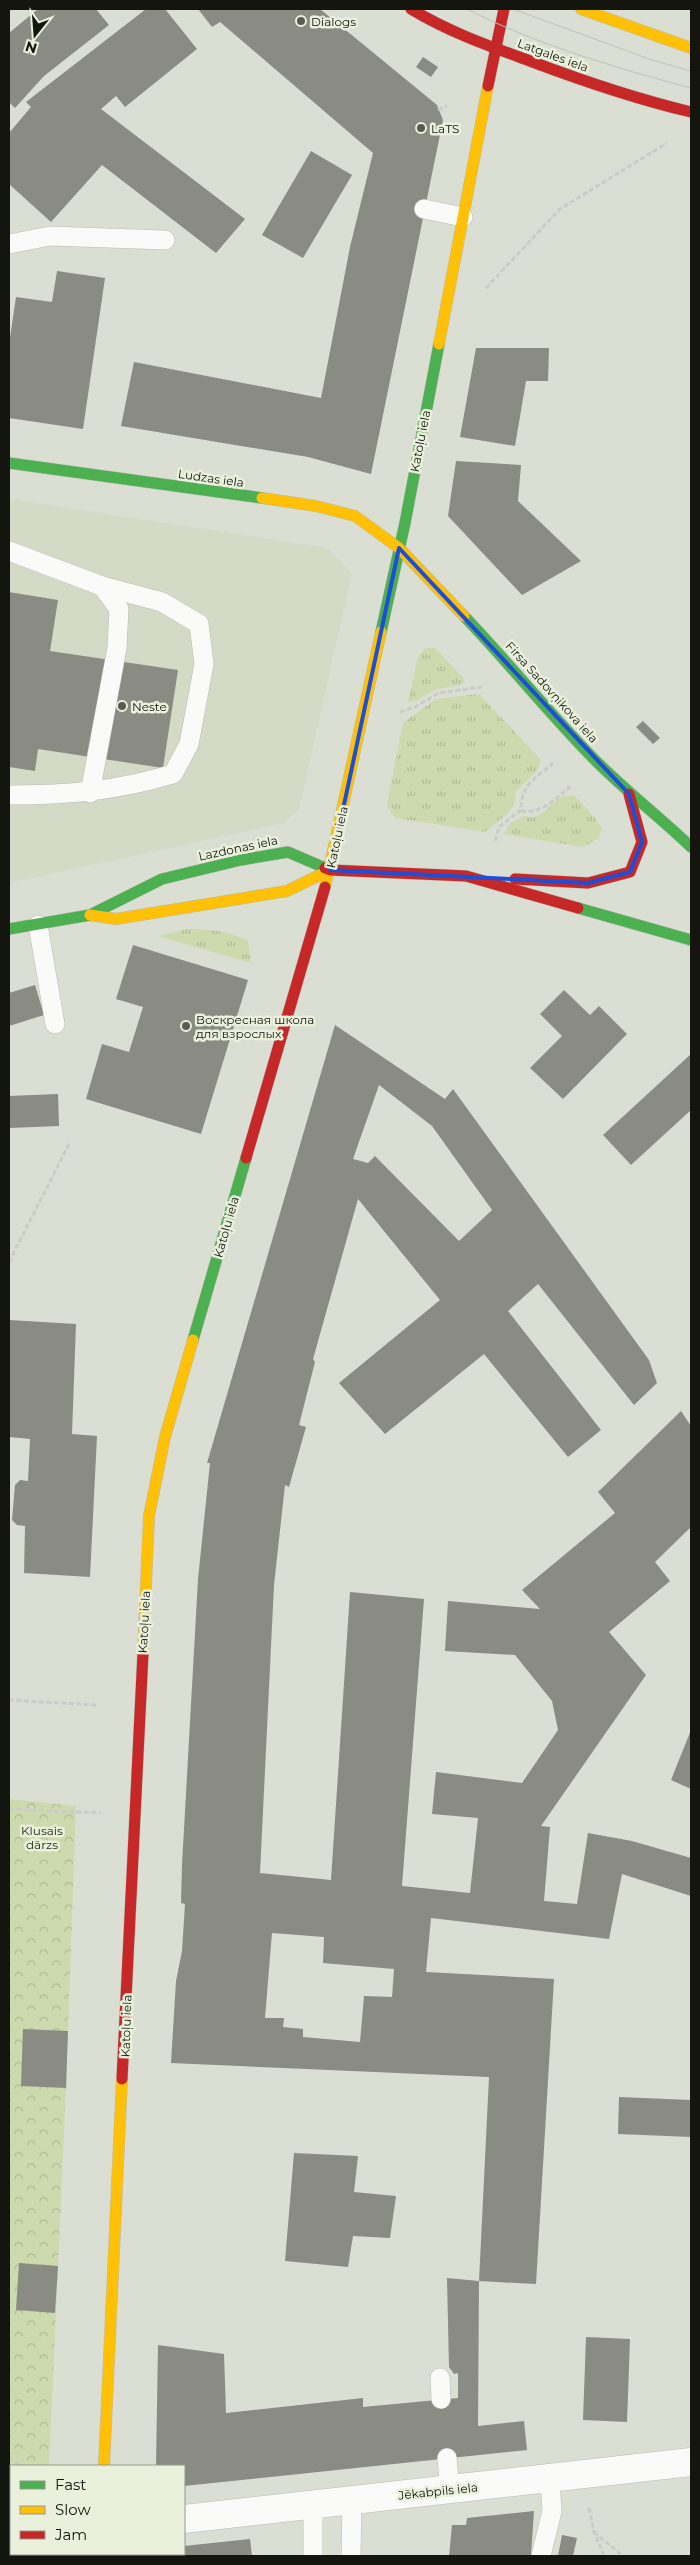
<svg xmlns="http://www.w3.org/2000/svg" width="700" height="2565" viewBox="0 0 700 2565" font-family="Montserrat,sans-serif">
<style>
.built{fill:#d4dac6}
.grass{fill:url(#grass-tufts)}
.forest{fill:url(#forest-crowns)}
.building{fill:#8a8c84;fill-rule:evenodd}
.lines{fill:none;stroke-linecap:round;stroke-linejoin:round}
.lane-casing{stroke:#b9bcb3;stroke-width:20}
.street-casing{stroke:#b9bcb3;stroke-width:29}
.fast-casing{stroke:#b9bcb3;stroke-width:12}
.slow-casing{stroke:#b9bcb3;stroke-width:12}
.jam-casing{stroke:#b9bcb3;stroke-width:12}
.path{stroke:#cbccc9;stroke-width:3;stroke-dasharray:5 2.5;stroke-linecap:butt}
.lane{stroke:#fafaf8;stroke-width:19}
.street{stroke:#fafaf8;stroke-width:28}
.fast{stroke:#4caf50;stroke-width:11}
.slow{stroke:#ffc107;stroke-width:11}
.jam{stroke:#c62828;stroke-width:11}
.tram{stroke:#bfc0bd;stroke-width:1}
.marked{fill:none;stroke:#1d4ed8;stroke-width:4;stroke-linejoin:round}
.poi-dot{fill:#595b53;stroke:#e9f1dc;stroke-width:2}
.labels{text-anchor:middle;dominant-baseline:central;stroke-width:5;stroke-linejoin:round;paint-order:stroke}
.poi-label{font-size:12px;fill:#13150e;stroke:#e9f1dc;text-anchor:start}
.street-label{font-size:12px;fill:#13150e;stroke:#e9f1dc}
.park-label{font-size:12px;fill:#242d09;stroke:#e9f1dc}
</style>
<defs>
<pattern id="grass-tufts" width="24" height="20" patternUnits="userSpaceOnUse" patternTransform="scale(1.25)"><rect width="24" height="20" fill="#ccdaad"/><path d="M3 7l-1-3M5 7V3M7 7l1-3M15 17l-1-3M17 17v-4M19 17l1-3" fill="none" stroke="#aeba94"/></pattern>
<pattern id="forest-crowns" width="20" height="18" patternUnits="userSpaceOnUse" patternTransform="scale(1.25)"><rect width="20" height="18" fill="#ccdaad"/><path d="M2 6a3 3 0 1 1 6 0M12 15a3 3 0 1 1 6 0" fill="none" stroke="#aeba94"/></pattern>
</defs>
<rect width="100%" height="100%" fill="#dbded3"/>
<path class="built" d="M9 499 328 548 352 574 299 809 284 823 9 883Z"/>
<g class="grass">
<path d="M425 648H435L465 680 461 685 436 689 416 701 408 702 418 657Z"/>
<path d="M479 694 541 760 536 772 517 790 514 804 507 814 485 832 396 818 391 813 387 804 403 723 436 699Z"/>
<path d="M574 795 596 819 602 829 599 838 583 847 504 834 509 824 524 816C543 822 549 803 562 797 565 796 571 796 574 795Z"/>
<path d="M188 929C210 930 228 930 248 941L251 963 158 936Z"/>
</g>
<path class="forest" d="M9 1799 76 1806 66 2088 49 2466H11V2500H9Z"/>
<g class="building">
<path d="M38 9H96L109 25 44 76 15 108 9 102V33Z"/>
<path d="M146 9H165L197 49 125 107 116 96 101 109 245 219 216 253 102 165 51 222 9 184V133L31 107 26 102Z"/>
<path d="M198 9H320L437 105 443 120 371 474 308 457 121 426 134 362 321 398 350 247 373 153 220 22 212 27Z"/>
<path d="M423 57 438 67 431 77 416 67Z"/>
<path d="M311 151 352 175 303 258 262 235Z"/>
<path d="M57 271 105 278 83 429 9 418V344L16 297 52 302Z"/>
<path d="M476 348H549L548 381H526L515 446 460 437Z"/>
<path d="M456 461 521 465 518 501 581 561 522 595 448 516Z"/>
<path d="M9 592 58 600 50 651 178 670 163 768 38 749 35 771 9 767Z"/>
<path d="M643 721 660 738 653 744 636 727Z"/>
<path d="M133 945 248 980 201 1134 86 1099 102 1044 129 1052 143 1007 116 999Z"/>
<path d="M35 985 44 1015 9 1026V993Z"/>
<path d="M564 990 590 1015 599 1006 627 1034 563 1099 530 1068 562 1036 540 1014Z"/>
<path d="M335 1025 445 1099 453 1089 649 1360 657 1383 634 1405 538 1284 508 1311 601 1430 568 1457 484 1354 385 1434 339 1383 440 1300 358 1199 313 1359 315 1362 299 1425 306 1427 289 1487 285 1485 274 1585 260 1873 331 1880 350 1592 424 1599 402 1886 470 1893 478 1818 432 1814 436 1772 522 1783 558 1730 552 1701 515 1655 445 1651 448 1601 540 1609 522 1590 615 1513 598 1492 681 1411 691 1426V1527L655 1562 670 1581 609 1632 646 1675 541 1826 550 1827 544 1901 577 1904 588 1833 632 1841 691 1858V1896L622 1874 609 1939 431 1918 426 1972 554 1979 536 2284 479 2281 489 2077 171 2063 176 1981 182 1951 185 1904 181 1903 182 1865 198 1579 210 1463H207ZM379 1085 432 1126 492 1210 459 1241 375 1156 368 1163 353 1159ZM272 1933 324 1937 323 1963 394 1969 392 1997 364 1996 360 2042 303 2037V2029L283 2027 284 2018H265Z"/>
<path d="M691 1054V1110L631 1165 603 1135Z"/>
<path d="M58 1094 59 1126 9 1128V1096Z"/>
<path d="M9 1320 76 1324 72 1434 97 1436 90 1577 24 1573 25 1526 17 1525 12 1520 15 1485 20 1480 28 1481 30 1439 9 1437Z"/>
<path d="M691 1730V1789L671 1780Z"/>
<path d="M23 2029 68 2031 66 2088 21 2086Z"/>
<path d="M619 2097 691 2100V2137L618 2134Z"/>
<path d="M294 2153 358 2156 354 2192 396 2196 390 2238 353 2236 348 2267 285 2261Z"/>
<path d="M19 2263 58 2266 55 2313 16 2310Z"/>
<path d="M447 2278 479 2281 478 2426 524 2421 527 2450 184 2486V2466H156L158 2345 224 2354 226 2413 363 2398V2407L458 2398V2373L454 2374 449 2367Z"/>
<path d="M586 2337 630 2339 627 2422 583 2420Z"/>
<path d="M534 2511 531 2556H449L452 2525H466L467 2518Z"/>
<path d="M562 2535 577 2538 573 2556H558Z"/>
<path d="M250 2539 252 2556H162L164 2554H184V2546Z"/>
</g>
<g class="lines">
<defs>
<g id="lane">
<path d="M424 209 463 217"/>
<path d="M9 244 50 236 165 240"/>
<path d="M9 551 102 586 162 602 199 624 204 664 189 744 173 774C116 791 68 795 9 795"/>
<path d="M90 793 117 648 119 609 102 586"/>
<path d="M38 925 55 1024"/>
<path d="M440 2378 441 2399"/>
<path d="M447 2458 450 2490"/>
<path d="M313 2556V2505"/>
<path d="M351 2556 352 2500"/>
<path d="M541 2556 552 2511 550 2479"/>
</g>
<g id="street">
<path d="M184 2519 691 2462"/>
<path d="M9 2537H11"/>
<path d="M100 2556V2554"/>
</g>
<g id="fast">
<path d="M9 463 262 498"/>
<path d="M464 616C508 662 548 712 592 757 624 790 659 816 691 847"/>
<path d="M381 632 405 523 439 344"/>
<path d="M578 908 691 940"/>
<path d="M9 929 90 915 162 879 241 860 288 852 325 868"/>
<path d="M193 1340 246 1158"/>
</g>
<g id="slow">
<path d="M581 9 691 48"/>
<path d="M439 344 488 86"/>
<path d="M262 498 316 506 355 516 399 548 464 616"/>
<path d="M325 887 381 632"/>
<path d="M90 915 116 919 287 891 330 870"/>
<path d="M143 1653 149 1516 165 1437 193 1340"/>
<path d="M104 2466 122 2079"/>
</g>
<g id="jam">
<path d="M411 9C449 32 489 46 530 61 583 81 636 99 691 112"/>
<path d="M488 86 504 9"/>
<path d="M325 868 330 870 466 876 578 908"/>
<path d="M515 879 588 883 630 872 642 842 629 794"/>
<path d="M246 1158 325 887"/>
<path d="M122 2079 143 1653"/>
</g>
</defs>
<use href="#lane" class="lane-casing"/>
<use href="#street" class="street-casing"/>
<use href="#fast" class="fast-casing"/>
<use href="#slow" class="slow-casing"/>
<use href="#jam" class="jam-casing"/>
<g class="path">
<path d="M438 110 447 106"/>
<path d="M486 288 560 209 667 143"/>
<path d="M400 712 415 707 439 693 482 687"/>
<path d="M521 811C542 814 555 799 571 786"/>
<path d="M495 841 499 827 521 810C521 784 535 779 553 763"/>
<path d="M9 1262 70 1142"/>
<path d="M9 1700 97 1705"/>
<path d="M9 1809 101 1813"/>
<path d="M9 2457 20 2466"/>
<path d="M589 2508 594 2532 604 2556"/>
<path d="M594 2532 623 2556"/>
</g>
<use href="#lane" class="lane"/>
<use href="#street" class="street"/>
<use href="#fast" class="fast"/>
<use href="#slow" class="slow"/>
<use href="#jam" class="jam"/>
<g class="tram">
<path d="M467 9C535 44 616 68 691 88"/>
<path d="M513 9 652 60 691 71"/>
</g>
</g>
<path class="marked" d="M399 548 629 794 642 842 630 872 588 883 330 870Z"/>
<g class="poi-dot">
<circle cx="301" cy="21" r="5"/>
<circle cx="421" cy="128" r="5"/>
<circle cx="122" cy="706" r="5"/>
<circle cx="186" cy="1026" r="5"/>
</g>
<g class="labels">
<g class="poi-label">
<text x="311" y="21">Dialogs</text>
<text x="431" y="128">LaTS</text>
<text x="132" y="706">Neste</text>
<text x="196" y="1019">Воскресная школа<tspan x="196" dy="14">для взрослых</tspan></text>
</g>
<g class="street-label">
<text transform="translate(553 55) rotate(20)">Latgales iela</text>
<text transform="translate(420 441) rotate(-79)">Katoļu iela</text>
<text transform="translate(211 478) rotate(8)">Ludzas iela</text>
<text transform="translate(552 692) rotate(48)">Firsa Sadovņikova iela</text>
<text transform="translate(337 837) rotate(-78)">Katoļu iela</text>
<text transform="translate(238 848) rotate(-12)">Lazdonas iela</text>
<text transform="translate(226 1227) rotate(-74)">Katoļu iela</text>
<text transform="translate(144 1622) rotate(-87)">Katoļu iela</text>
<text transform="translate(126 2026) rotate(-88)">Katoļu iela</text>
<text transform="translate(438 2491) rotate(-6)">Jēkabpils iela</text>
</g>
<g class="park-label">
<text x="42" y="1830">Klusais<tspan x="42" dy="14">dārzs</tspan></text>
</g>
</g>
<rect width="700" height="2565" fill="none" stroke="#13150e" stroke-width="20"/>
<rect x="10" y="2465" width="175" height="90" fill="#e9f1dc" stroke="#93998a"/>
<rect x="20" y="2481" width="25" height="8" fill="#4caf50" stroke="#93998a"/>
<text x="55" y="2490" font-size="15" fill="#13150e">Fast</text>
<rect x="20" y="2506" width="25" height="8" fill="#ffc107" stroke="#93998a"/>
<text x="55" y="2515" font-size="15" fill="#13150e">Slow</text>
<rect x="20" y="2531" width="25" height="8" fill="#c62828" stroke="#93998a"/>
<text x="55" y="2540" font-size="15" fill="#13150e">Jam</text>
<g transform="translate(35 35) rotate(197)" stroke="#e9f1dc" stroke-width="4" paint-order="stroke">
<path d="M0-4L9 19L0 12L-9 19Z" fill="#13150e"/>
<text y="-8" font-size="14" font-weight="bold" text-anchor="middle" fill="#13150e">N</text>
</g>
</svg>
